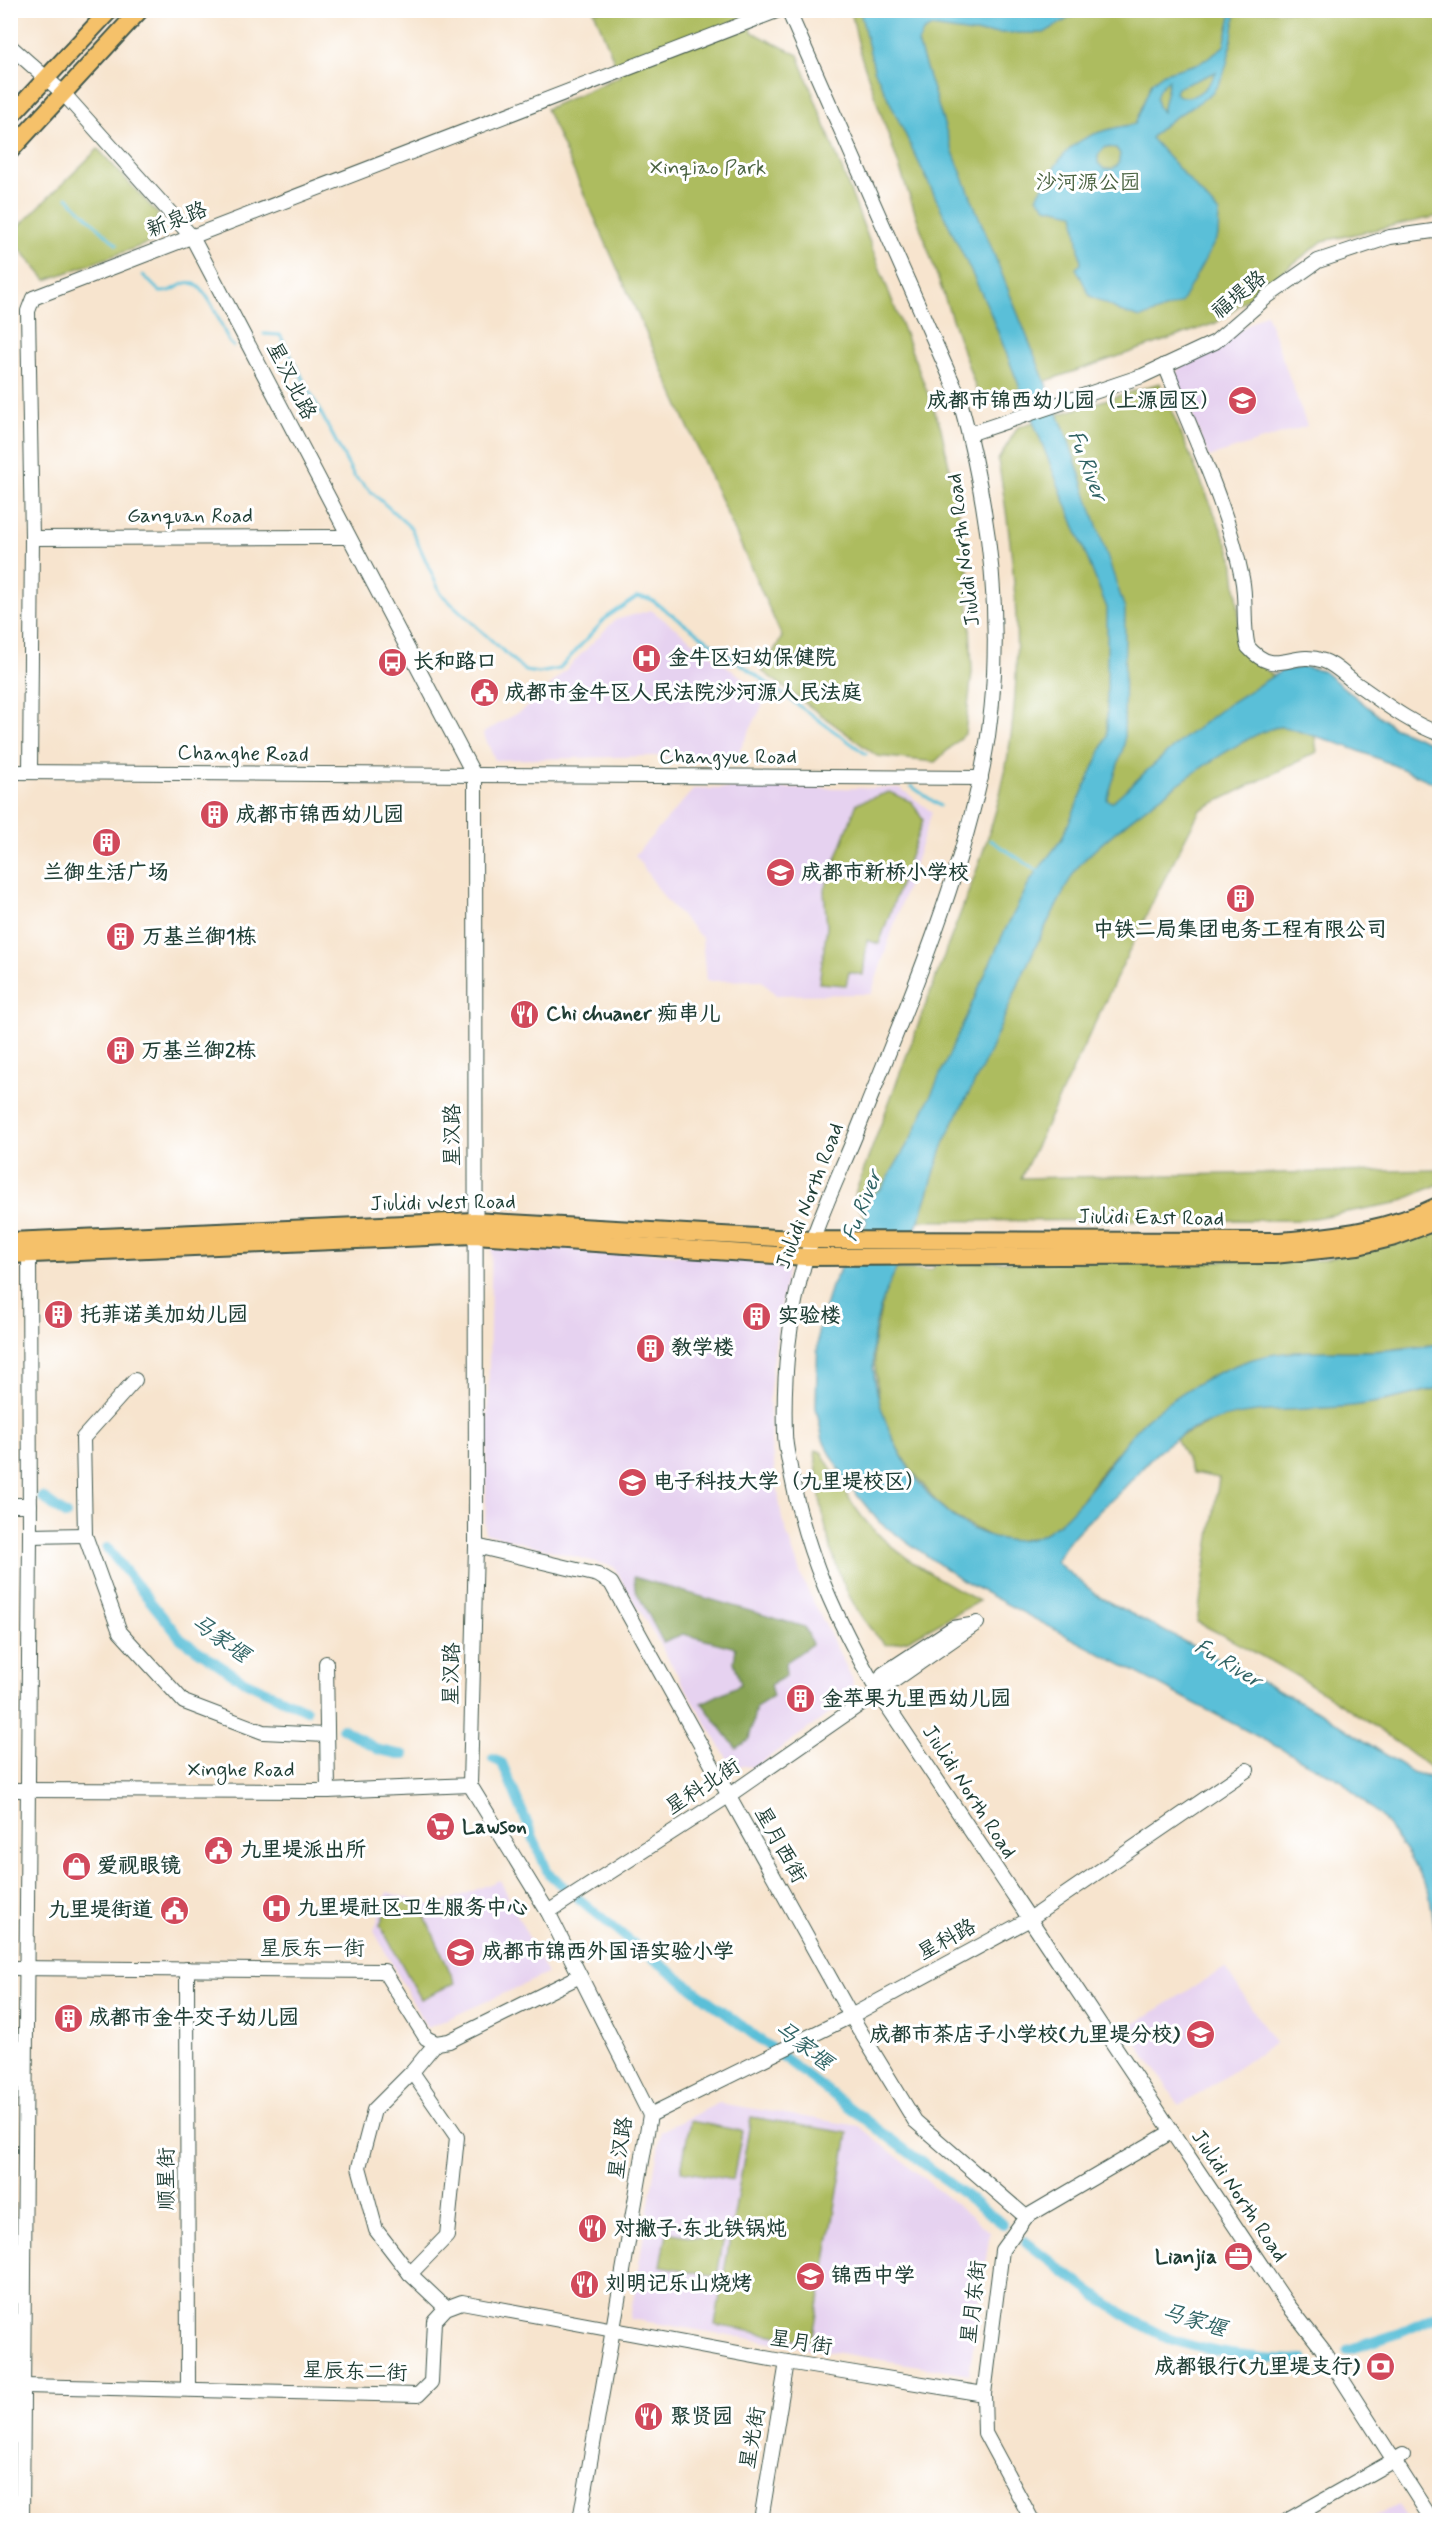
<svg xmlns="http://www.w3.org/2000/svg" width="1450" height="2531" viewBox="0 0 1450 2531" font-family="Mynerve,'LXGW WenKai TC',sans-serif">
<style>
.built{fill:#e6d2f0}
.green{fill:#adbc5f;stroke:#667c4a;stroke-width:1.5}
.forest{fill:#8aa456;stroke:#547045;stroke-width:1.5}
.water{fill:#5abfd8;stroke:#3c7e86;stroke-width:1.5;fill-rule:evenodd}
.lines{fill:none;stroke-linecap:round;stroke-linejoin:round}
.stream{stroke:#5abfd8;stroke-width:3}
.canal{stroke:#5abfd8;stroke-width:10}
.minor-casing{stroke:#3f564b;stroke-width:16}
.major-casing{stroke:#3f564b;stroke-width:20}
.minor{stroke:#fff;stroke-width:14}
.major{stroke:#f5c16b;stroke-width:16}
.labels{text-anchor:middle;dominant-baseline:central;stroke-width:6;stroke-linejoin:round;paint-order:stroke}
.park-label{font-size:21px;fill:#4a6341;stroke:#fff}
.street-label{font-size:21px;fill:#1f3d34;stroke:#fff}
.poi-label{font-size:21px;font-weight:bold;fill:#1f3d34;stroke:#fff;text-anchor:start}
.water-label{font-size:22px;font-style:italic;fill:#316465;stroke:#fff}
</style>
<rect width="100%" height="100%" fill="#fff"/>
<filter id="ink" filterUnits="userSpaceOnUse"><feTurbulence type="fractalNoise" baseFrequency=".0167" numOctaves="2"/><feDisplacementMap in="SourceGraphic" scale="12" xChannelSelector="R" yChannelSelector="G"/><feConvolveMatrix kernelMatrix="1 2 1 2 8 2 1 2 1" color-interpolation-filters="sRGB"/></filter>
<filter id="wash" filterUnits="userSpaceOnUse"><feTurbulence type="fractalNoise" baseFrequency=".008" numOctaves="4" result="noise"/><feDisplacementMap in="SourceGraphic" scale="24" xChannelSelector="R" yChannelSelector="G"/><feGaussianBlur stdDeviation="1.35" result="paint"/><feColorMatrix in="noise" values="0 0 0 0 0 0 0 0 0 0 0 0 0 0 0 0 0 1.4 0 .05"/><feComposite in="paint" operator="in"/></filter>
<g filter="url(#wash)">
<rect width="100%" height="100%" fill="#f7e4ce"/>
<g class="built">
<path d="M1266 313 1307 426 1209 457 1176 375 1178 369Z"/>
<path d="M651 610 767 696 736 758 653 756 495 760 483 733 531 705 615 620Z"/>
<path d="M900 788 932 812 871 994 776 995 761 980 706 981 702 938 666 900 635 855 694 789Z"/>
<path d="M492 1240 789 1264 778 1321 769 1398 771 1445 782 1519 803 1581 853 1680 851 1698 755 1767 731 1765 614 1567 485 1533Z"/>
<path d="M500 1880 547 1974 427 2028 374 1931 387 1892 435 1906Z"/>
<path d="M1225 1968 1275 2043 1180 2106 1127 2028Z"/>
<path d="M719 2103 859 2126 990 2232 969 2374 630 2319 661 2131Z"/>
<path d="M11 2296 13 2297 11 2506 10 2296Z"/>
<path d="M1398 2505 1408 2520H1367Z"/>
</g>
<g class="green">
<path d="M594 11H745L752 32 798 55 941 428 967 553 972 672 965 734 935 762 877 756 762 671 782 637 546 109 620 76Z"/>
<path d="M851 11H1439V216L1323 241 1216 323 981 403 861 56Z"/>
<path d="M98 149 158 214 149 243 46 280 11 238V234Z"/>
<path d="M1160 383 1233 558 1239 615 1237 639 1248 657 1310 703 1317 752 1200 810 1156 895 1021 1178 1439 1170V1184L1396 1203 1303 1220 866 1221 854 1196C884 1115 915 1034 945 953 965 901 987 848 1000 794 1027 685 1017 569 998 460L1018 427Z"/>
<path d="M889 792 912 802 923 820 879 944 867 940 863 975 849 972 846 985 819 983 827 927 824 891 857 803Z"/>
<path d="M1439 1227V1344L1375 1351 1311 1352 1145 1420 1105 1467 1067 1519 1042 1536 1012 1542 989 1536 956 1518 936 1501 906 1463 890 1434 880 1407 873 1346 884 1294 896 1269 931 1270 939 1262 1325 1260Z"/>
<path d="M1439 1388V1780H1435L1433 1770C1356 1709 1284 1666 1197 1622L1219 1478 1193 1473 1176 1438 1230 1414 1282 1408 1341 1407 1385 1401Z"/>
<path d="M815 1450 821 1452C835 1474 847 1498 863 1518 893 1555 939 1579 979 1601L908 1640 886 1645C834 1598 820 1517 815 1450Z"/>
<path d="M391 1897 422 1909 455 1983 421 1999 380 1925Z"/>
<path d="M751 2117 848 2133 812 2342 715 2325Z"/>
<path d="M690 2121 742 2131 733 2180 681 2171Z"/>
<path d="M667 2232 723 2242 717 2276 661 2266Z"/>
</g>
<path class="forest" d="M634 1577 805 1627 812 1644 785 1663 786 1676 770 1685 773 1696 756 1707 749 1740 736 1748 702 1703 741 1684 734 1662 736 1648 683 1634 663 1642 635 1589Z"/>
<g class="water">
<path d="M860 11H1081L1044 33H972L931 27 923 32 918 43 953 152 1068 439 1125 609 1124 745 1107 800 1112 802 1179 742 1227 705 1281 671 1303 667 1323 671 1393 727 1439 746V785C1395 766 1351 745 1304 733 1297 731 1287 726 1279 727 1244 730 1101 837 1078 867 1069 878 1064 893 1057 905 1032 950 1013 997 993 1044 980 1076 961 1105 947 1136 935 1165 929 1196 917 1225 900 1264 876 1301 873 1344 868 1420 926 1529 1007 1540 1070 1550 1106 1452 1149 1417 1180 1392 1214 1371 1253 1359 1290 1348 1333 1352 1371 1351 1394 1350 1417 1347 1439 1344V1388C1407 1395 1374 1405 1341 1407 1280 1412 1231 1405 1176 1438 1153 1452 1139 1474 1120 1492 1097 1514 1070 1533 1056 1562L1101 1598 1323 1714 1412 1772 1439 1780V1956L1429 1892 1408 1855 1382 1818 1342 1781 963 1581 879 1522 845 1480 823 1440 816 1408 818 1331 831 1286 866 1224 865 1200 882 1188 913 1135 1004 932 1032 878 1061 840 1107 737V608L988 307 874 69Z"/>
<path d="M1232 11H1236C1231 37 1231 79 1207 97 1187 111 1167 119 1151 138L1219 213 1218 236 1181 303 1141 318 1124 313 1090 296 1076 268 1081 264 1074 213 1046 207 1037 197C1065 145 1077 134 1135 124L1152 82 1164 73 1200 63 1224 46ZM1216 72C1210 86 1191 106 1175 93L1177 88ZM1169 80 1162 112C1152 100 1156 89 1169 80ZM1105 147 1116 148 1120 154 1118 165 1112 169H1104L1098 163V155Z"/>
</g>
<g class="lines">
<g class="stream">
<path d="M67 197 117 245"/>
<path d="M143 275 160 292C175 292 174 287 186 283 205 277 222 328 229 342L233 346"/>
<path d="M264 334 280 335 354 476 411 528 441 594 525 671 539 673 559 669 607 617 637 597 650 599 866 754"/>
<path d="M911 786 940 806"/>
<path d="M990 840 1041 873"/>
</g>
<g class="canal">
<path d="M42 1497 66 1515"/>
<path d="M107 1548 181 1639 240 1679 306 1710"/>
<path d="M342 1728 379 1750 404 1755"/>
<path d="M493 1759 502 1763 548 1873 565 1888"/>
<path d="M579 1899 630 1941 1003 2224"/>
<path d="M1026 2242C1069 2275 1112 2312 1162 2335 1197 2352 1266 2360 1305 2360"/>
<path d="M1347 2350 1400 2333 1440 2315"/>
</g>
</g>
</g>
<g filter="url(#ink)">
<g class="lines">
<defs>
<g id="minor">
<path d="M788 10 959 397C993 520 1008 654 980 780 954 896 906 1009 862 1119 844 1165 821 1211 806 1258 789 1312 783 1376 785 1433 785 1446 789 1460 791 1473 806 1555 837 1621 878 1692L1285 2301 1324 2351 1432 2520"/>
<path d="M10 46 64 94 192 237 475 777 476 1546 470 1785 548 1912 650 2115 580 2520"/>
<path d="M1165 365C1192 433 1228 507 1242 578 1247 601 1242 625 1248 647 1276 679 1291 649 1324 661 1334 664 1345 675 1354 682 1382 701 1407 722 1440 734"/>
<path d="M969 434 1142 376 1215 342 1268 296 1318 261 1390 237 1440 230"/>
<path d="M32 538 348 537"/>
<path d="M10 772 981 778"/>
<path d="M30 772 32 538 28 311 33 298 779 10"/>
<path d="M135 1380 83 1438 85 1535 120 1632 184 1702 263 1732 326 1735"/>
<path d="M10 1505H30"/>
<path d="M30 1536 85 1535"/>
<path d="M476 1546 598 1575 611 1583 851 2016 915 2121 1026 2217"/>
<path d="M326 1663 328 1791"/>
<path d="M878 1692 883 1674 953 1628 971 1625"/>
<path d="M10 1790 328 1791 470 1785"/>
<path d="M548 1912 728 1796 977 1623"/>
<path d="M10 1968 384 1971 426 2038 436 2043 449 2041 580 1976"/>
<path d="M187 1969 188 2388"/>
<path d="M436 2043 412 2072 374 2110 359 2167 376 2230 410 2274 446 2308"/>
<path d="M650 2115 851 2016 1028 1920 1247 1770"/>
<path d="M410 2274 447 2236 457 2137 412 2072"/>
<path d="M24 2386 418 2395 431 2382 434 2321 446 2308 462 2302 787 2362 984 2394"/>
<path d="M22 2520 30 1536 29 1246"/>
<path d="M761 2520 787 2362"/>
<path d="M1032 2520 985 2433 984 2394 1002 2250 1026 2217 1171 2132"/>
<path d="M1288 2520 1403 2455"/>
</g>
<g id="major">
<path d="M10 117 110 10"/>
<path d="M10 151 140 10"/>
<path d="M10 1241 474 1221 812 1240 1280 1241C1336 1236 1389 1230 1440 1205"/>
<path d="M10 1255 474 1235 806 1257 1274 1255 1358 1246 1395 1237 1440 1220"/>
</g>
</defs>
<use href="#minor" class="minor-casing"/>
<use href="#major" class="major-casing"/>
<use href="#minor" class="minor"/>
<use href="#major" class="major"/>
</g>
</g>
<defs>
<symbol id="school-disc" viewBox="-11 -11 22 22"><circle r="9.5" fill="#d1495b" stroke="#fff"/><path d="M0-5L7-2L0 1L-7-2ZM-4 1L0 2.5L4 1V4Q0 6-4 4Z" fill="#fff"/></symbol>
<symbol id="hospital-disc" viewBox="-11 -11 22 22"><circle r="9.5" fill="#d1495b" stroke="#fff"/><path d="M-5-5h3v3.5h4V-5h3V5h-3V1.5h-4V5h-3Z" fill="#fff"/></symbol>
<symbol id="bus-disc" viewBox="-11 -11 22 22"><circle r="9.5" fill="#d1495b" stroke="#fff"/><path d="M-5-6H5V4H4V6H2V4H-2V6H-4V4H-5ZM-3.5-4V0h7V-4ZM-3.5 1.2v1.5H-2V1.2ZM2 1.2v1.5H3.5V1.2Z" fill="#fff"/></symbol>
<symbol id="civic-disc" viewBox="-11 -11 22 22"><circle r="9.5" fill="#d1495b" stroke="#fff"/><path d="M-.6-6.5H3V-4.5H.6V-3L4-1V1h2V6H-6V1h2V-1L-.6-3ZM-1.2 2.5V6h2.4V2.5Z" fill="#fff"/></symbol>
<symbol id="building-disc" viewBox="-11 -11 22 22"><circle r="9.5" fill="#d1495b" stroke="#fff"/><path d="M-4-6H4V6H1V3H-1V6H-4ZM-2.5-4.3h1.7v1.8h-1.7ZM.8-4.3h1.7v1.8H.8ZM-2.5-1h1.7V.8h-1.7ZM.8-1h1.7V.8H.8Z" fill="#fff"/></symbol>
<symbol id="restaurant-disc" viewBox="-11 -11 22 22"><circle r="9.5" fill="#d1495b" stroke="#fff"/><path d="M-5-6h1v4h1v-4h1v4h1v-4h1v5L-1.5 .5V6h-2V.5L-5-1ZM5-6V6H3V1.5H1.5Q1.5-4 5-6Z" fill="#fff"/></symbol>
<symbol id="university-disc" viewBox="-11 -11 22 22"><circle r="9.5" fill="#d1495b" stroke="#fff"/><path d="M0-5L7-2L0 1L-7-2ZM-4 1L0 2.5L4 1V4Q0 6-4 4Z" fill="#fff"/></symbol>
<symbol id="supermarket-disc" viewBox="-11 -11 22 22"><circle r="9.5" fill="#d1495b" stroke="#fff"/><path d="M-6-5.5h2.5l.6 2H6L4.5 2H-2.5L-4.4-4H-6ZM-1.5 3.2a1.3 1.3 0 1 0 .1 0ZM3 3.2a1.3 1.3 0 1 0 .1 0Z" fill="#fff"/></symbol>
<symbol id="shop-disc" viewBox="-11 -11 22 22"><circle r="9.5" fill="#d1495b" stroke="#fff"/><path d="M-5-2.5h2.3a2.7 3.5 0 0 1 5.4 0H5L5.5 6h-11ZM-1.5-2.5h3a1.5 2.3 0 0 0-3 0Z" fill="#fff"/></symbol>
<symbol id="office-disc" viewBox="-11 -11 22 22"><circle r="9.5" fill="#d1495b" stroke="#fff"/><path d="M-6-3h4V-5.5h4V-3h4V5H-6ZM-1-4.5V-3h2v-1.5ZM-6 0V1H6V0Z" fill="#fff"/></symbol>
<symbol id="bank-disc" viewBox="-11 -11 22 22"><circle r="9.5" fill="#d1495b" stroke="#fff"/><path d="M-6-4H6V4H-6ZM0-2.3a2.3 2.3 0 1 0 0 4.6a2.3 2.3 0 1 0 0-4.6Z" fill="#fff"/></symbol>
</defs>
<g fill-rule="evenodd">
<use href="#school-disc" x="1226" y="384" width="33" height="33"/>
<use href="#hospital-disc" x="630" y="642" width="33" height="33"/>
<use href="#bus-disc" x="376" y="646" width="33" height="33"/>
<use href="#civic-disc" x="468" y="676" width="33" height="33"/>
<use href="#building-disc" x="198" y="798" width="33" height="33"/>
<use href="#building-disc" x="90" y="826" width="33" height="33"/>
<use href="#school-disc" x="764" y="856" width="33" height="33"/>
<use href="#building-disc" x="1224" y="882" width="33" height="33"/>
<use href="#building-disc" x="104" y="920" width="33" height="33"/>
<use href="#restaurant-disc" x="508" y="998" width="33" height="33"/>
<use href="#building-disc" x="104" y="1034" width="33" height="33"/>
<use href="#building-disc" x="42" y="1298" width="33" height="33"/>
<use href="#building-disc" x="740" y="1300" width="33" height="33"/>
<use href="#building-disc" x="634" y="1332" width="33" height="33"/>
<use href="#university-disc" x="616" y="1466" width="33" height="33"/>
<use href="#building-disc" x="784" y="1682" width="33" height="33"/>
<use href="#supermarket-disc" x="424" y="1810" width="33" height="33"/>
<use href="#civic-disc" x="202" y="1834" width="33" height="33"/>
<use href="#shop-disc" x="60" y="1850" width="33" height="33"/>
<use href="#hospital-disc" x="260" y="1892" width="33" height="33"/>
<use href="#civic-disc" x="158" y="1894" width="33" height="33"/>
<use href="#school-disc" x="444" y="1936" width="33" height="33"/>
<use href="#building-disc" x="52" y="2002" width="33" height="33"/>
<use href="#school-disc" x="1184" y="2018" width="33" height="33"/>
<use href="#restaurant-disc" x="576" y="2212" width="33" height="33"/>
<use href="#office-disc" x="1222" y="2240" width="33" height="33"/>
<use href="#school-disc" x="794" y="2260" width="33" height="33"/>
<use href="#restaurant-disc" x="568" y="2268" width="33" height="33"/>
<use href="#bank-disc" x="1364" y="2350" width="33" height="33"/>
<use href="#restaurant-disc" x="632" y="2400" width="33" height="33"/>
</g>
<g class="labels">
<g class="park-label">
<text x="708" y="168">Xinqiao Park</text>
<text x="1088" y="183">沙河源公园</text>
</g>
<g class="street-label">
<text transform="translate(177 220) rotate(-21)">新泉路</text>
<text transform="translate(1239 295) rotate(-39)">福堤路</text>
<text transform="translate(291 381) rotate(63)">星汉北路</text>
<text x="190" y="516">Ganquan Road</text>
<text transform="translate(964 550) rotate(-97)">Jiulidi North Road</text>
<text transform="translate(243 754) rotate(1)">Changhe Road</text>
<text x="728" y="757">Changyue Road</text>
<text transform="translate(453 1135) rotate(-90)">星汉路</text>
<text transform="translate(810 1196) rotate(-69)">Jiulidi North Road</text>
<text transform="translate(443 1203) rotate(-1)">Jiulidi West Road</text>
<text transform="translate(1151 1218) rotate(1)">Jiulidi East Road</text>
<text transform="translate(452 1674) rotate(-89)">星汉路</text>
<text x="241" y="1770">Xinghe Road</text>
<text transform="translate(703 1787) rotate(-33)">星科北街</text>
<text transform="translate(969 1792) rotate(57)">Jiulidi North Road</text>
<text transform="translate(780 1845) rotate(61)">星月西街</text>
<text transform="translate(947 1940) rotate(-29)">星科路</text>
<text x="312" y="1949">星辰东一街</text>
<text transform="translate(621 2148) rotate(-82)">星汉路</text>
<text transform="translate(167 2179) rotate(-90)">顺星街</text>
<text transform="translate(1239 2196) rotate(56)">Jiulidi North Road</text>
<text transform="translate(974 2302) rotate(-83)">星月东街</text>
<text transform="translate(801 2343) rotate(9)">星月街</text>
<text transform="translate(355 2372) rotate(2)">星辰东二街</text>
<text transform="translate(753 2438) rotate(-80)">星光街</text>
</g>
<g class="poi-label">
<text x="1221" y="401" text-anchor="end">成都市锦西幼儿园（上源园区）</text>
<text x="668" y="658">金牛区妇幼保健院</text>
<text x="413" y="662">长和路口</text>
<text x="505" y="693">成都市金牛区人民法院沙河源人民法庭</text>
<text x="236" y="815">成都市锦西幼儿园</text>
<text x="106" y="873" text-anchor="middle">兰御生活广场</text>
<text x="801" y="873">成都市新桥小学校</text>
<text x="1240" y="930" text-anchor="middle">中铁二局集团电务工程有限公司</text>
<text x="142" y="937">万基兰御1栋</text>
<text x="546" y="1014">Chi chuaner 痴串儿</text>
<text x="141" y="1051">万基兰御2栋</text>
<text x="80" y="1315">托菲诺美加幼儿园</text>
<text x="778" y="1316">实验楼</text>
<text x="671" y="1348">教学楼</text>
<text x="653" y="1482">电子科技大学（九里堤校区）</text>
<text x="822" y="1699">金苹果九里西幼儿园</text>
<text x="462" y="1827">Lawson</text>
<text x="240" y="1850">九里堤派出所</text>
<text x="97" y="1866">爱视眼镜</text>
<text x="297" y="1908">九里堤社区卫生服务中心</text>
<text x="153" y="1910" text-anchor="end">九里堤街道</text>
<text x="482" y="1952">成都市锦西外国语实验小学</text>
<text x="89" y="2018">成都市金牛交子幼儿园</text>
<text x="1180" y="2035" text-anchor="end">成都市茶店子小学校(九里堤分校)</text>
<text x="614" y="2229">对撇子·东北铁锅炖</text>
<text x="1217" y="2257" text-anchor="end">Lianjia</text>
<text x="831" y="2276">锦西中学</text>
<text x="605" y="2284">刘明记乐山烧烤</text>
<text x="1360" y="2367" text-anchor="end">成都银行(九里堤支行)</text>
<text x="670" y="2417">聚贤园</text>
</g>
<g class="water-label">
<text transform="translate(1087 466) rotate(69)">Fu River</text>
<text transform="translate(863 1206) rotate(-69)">Fu River</text>
<text transform="translate(220 1639) rotate(36)">马家堰</text>
<text transform="translate(1228 1664) rotate(31)">Fu River</text>
<text transform="translate(803 2046) rotate(38)">马家堰</text>
<text transform="translate(1194 2321) rotate(17)">马家堰</text>
</g>
</g>
<rect width="1450" height="2531" fill="none" stroke="#fff" stroke-width="36"/>
</svg>
